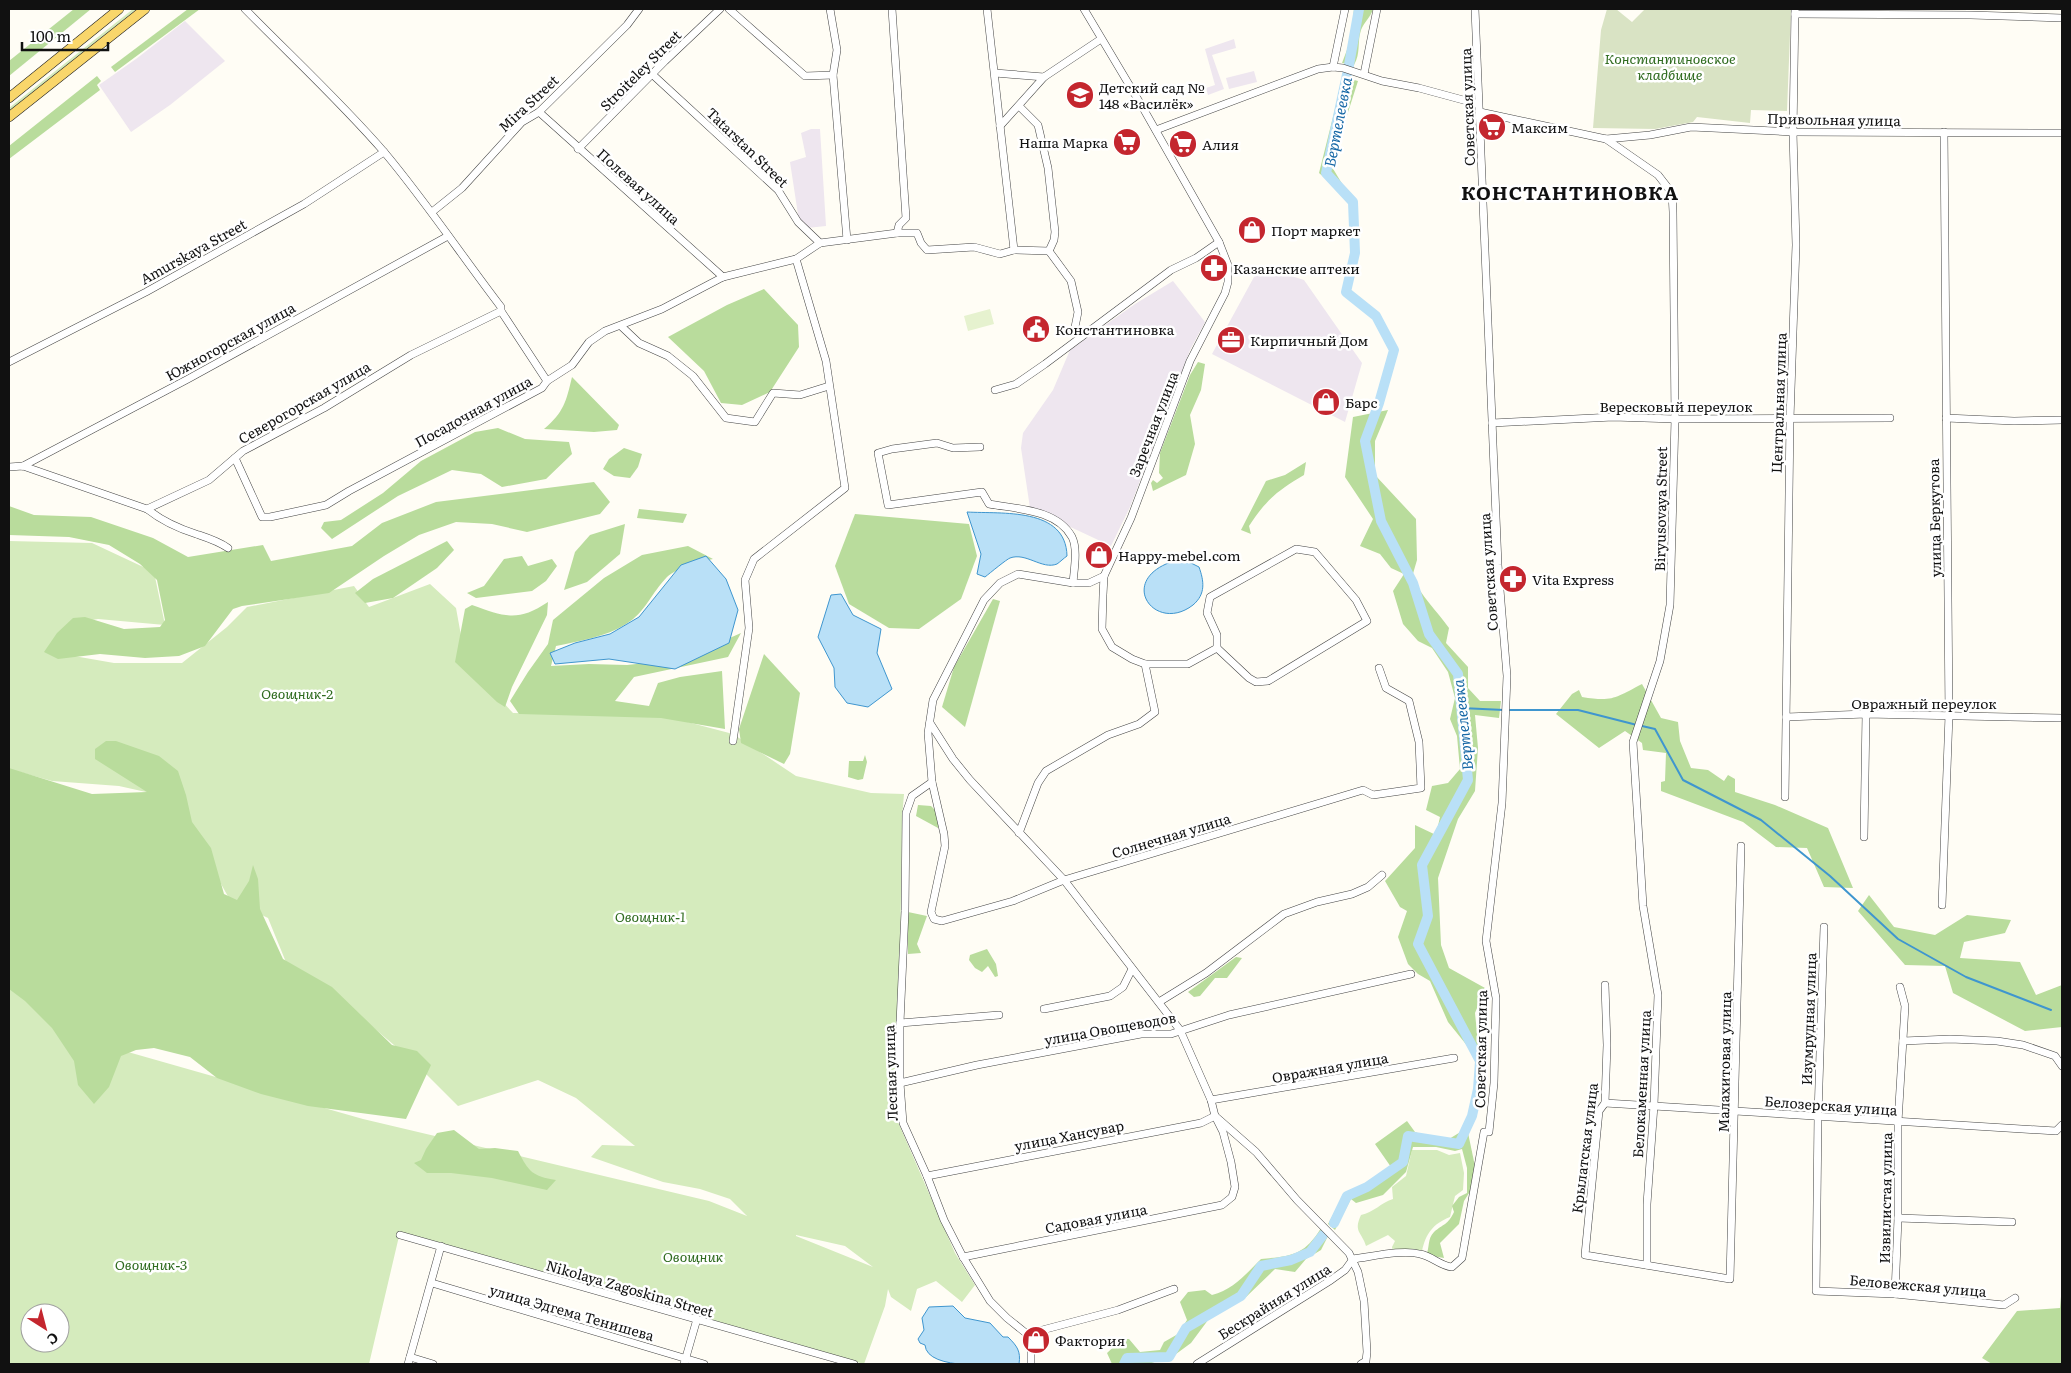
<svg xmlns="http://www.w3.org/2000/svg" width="2071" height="1373" viewBox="0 0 2071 1373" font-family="Literata,serif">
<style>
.industrial{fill:#eee6ef}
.green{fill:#d5ebbd;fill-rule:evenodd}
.forest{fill:#b9dc9c}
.cemetery{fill:#d9e3c4}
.pitch{fill:#e6f2cf}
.water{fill:#b9e0f7;stroke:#3f96cf}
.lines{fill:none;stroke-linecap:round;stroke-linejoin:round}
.stream{stroke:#3f96cf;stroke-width:2}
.river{stroke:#b9e0f7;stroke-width:10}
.minor-casing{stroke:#444;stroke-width:8}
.major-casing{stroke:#222;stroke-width:10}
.minor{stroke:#fff;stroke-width:7}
.major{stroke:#f9d66b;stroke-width:9}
.labels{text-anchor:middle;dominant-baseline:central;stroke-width:5;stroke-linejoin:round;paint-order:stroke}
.park-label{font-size:14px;font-style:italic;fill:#2f6b1f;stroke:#fff}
.street-label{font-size:14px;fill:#111;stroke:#fff}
.poi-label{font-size:14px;fill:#111;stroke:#fff;text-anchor:start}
.water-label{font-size:15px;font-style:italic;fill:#1768a6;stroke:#fff}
.district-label{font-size:19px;font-weight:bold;letter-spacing:1px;fill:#111;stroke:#fff}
</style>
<rect width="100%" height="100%" fill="#fffdf5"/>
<g class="industrial">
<path d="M185 21 225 61 170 105 131 132 99 85 136 59Z"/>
<path d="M1234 39 1236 48 1212 55 1224 89 1208 95 1206 88 1215 85 1205 49Z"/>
<path d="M1254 71 1257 82 1229 89 1226 78Z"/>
<path d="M811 129H820L826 226 807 228 799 221 790 162 806 157 801 133Z"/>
<path d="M1260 266 1304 280 1362 363 1345 422 1212 354Z"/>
<path d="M1173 281 1205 322 1190 350 1130 507 1111 546 1030 508 1021 448 1023 433 1053 390 1070 350 1135 304Z"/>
</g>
<g class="green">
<path d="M133 9H137L9 111V108Z"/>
<path d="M9 541 92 543 154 572 165 625 98 619 68 624 51 652 114 663H182L227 627 247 607 354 586 369 607 430 584 456 608 466 663 513 713 661 715 733 734 796 776 871 793 904 794 902 818 898 1122 955 1253 975 1285 962 1302 936 1281 917 1289 911 1311 891 1297 888 1289 885 1306 864 1364 400 1232 369 1364H9V982L93 1042 363 1119 709 1201 747 1216 730 1199 700 1189 663 1182 591 1157 602 1145 635 1146 576 1098 538 1080 458 1106 414 1062 335 995 290 972 268 918 230 900 173 798 119 786 52 781 9 769ZM796 1235 845 1246 873 1267 796 1236ZM30 1313H60V1343H30Z"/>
<path d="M1412 1150H1437L1449 1155 1460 1153 1464 1173 1463 1190 1455 1196 1450 1217C1433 1224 1426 1233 1422 1251L1406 1249 1393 1252 1392 1247 1395 1241 1388 1235 1366 1246C1362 1232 1353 1232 1361 1215 1373 1213 1382 1202 1393 1199L1392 1187 1406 1176Z"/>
</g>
<g class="forest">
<path d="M74 9H91L9 76V61Z"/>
<path d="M188 9H200L115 72 111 67Z"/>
<path d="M1354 9H1373C1371 17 1364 22 1361 30 1357 42 1361 53 1354 65L1342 63 1350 42Z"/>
<path d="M97 76 101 81 97 85 100 90 9 159V146Z"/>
<path d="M1343 77 1358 81 1335 153 1332 167 1353 202 1319 173Z"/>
<path d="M764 289 798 325 799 347 770 392 742 405 721 403 704 371 668 337 727 305Z"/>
<path d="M1198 362 1205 364 1201 390 1190 415 1195 444 1186 475 1153 491 1151 483 1153 480 1157 483 1163 478 1159 473 1160 453 1190 375Z"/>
<path d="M572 377 619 425 617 430 594 432 544 429C564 412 566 402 572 377Z"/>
<path d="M1388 410 1375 441V475L1416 519 1417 560 1412 577C1421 596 1437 611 1449 628L1446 643 1468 667V688L1480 701H1501L1499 718 1475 715 1478 748 1475 791 1458 819 1438 878 1441 945 1449 968 1485 988 1475 1013 1478 1043 1477 1049 1469 1048 1448 1022 1430 981 1418 974 1408 964 1398 937 1407 911 1400 907 1385 881 1415 848V825L1436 835 1440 817 1426 810 1432 786 1448 783 1460 769 1457 736 1450 719 1455 698 1448 672 1432 648 1418 641 1403 624 1393 591 1404 574 1391 568 1380 554 1360 546 1373 519 1345 477 1353 417Z"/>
<path d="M498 428 525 439 569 442 572 454 546 479 502 487 481 474 452 470 398 496 332 539 321 528 324 522 341 520 383 493 421 461 475 432Z"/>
<path d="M624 448 642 454 638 467 630 478 614 476 603 469 609 459Z"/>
<path d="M1306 462 1304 475C1277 491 1266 500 1249 526L1251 534 1241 530 1266 481 1285 475Z"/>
<path d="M594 482 610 502 600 514 527 532 492 524 456 522 419 535 384 556 329 593 242 606 233 609 205 646 179 656 145 658 100 654 58 659 44 652 57 633 73 618 85 617 124 629 160 627 165 620 157 580 140 564 109 545 69 537 9 535V506L34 515 91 517 153 538 188 557 263 545 271 561 352 546 382 523 436 502Z"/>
<path d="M639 509 687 514 683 523 637 518Z"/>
<path d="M855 514 969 524 977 556 961 599 919 629 889 628 849 604 835 566Z"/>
<path d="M625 524 620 554 587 582 564 590 575 552 590 535Z"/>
<path d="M447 541 454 550 437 568 393 598 365 603 355 593 373 579Z"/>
<path d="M688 546 713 559C701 561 675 569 667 577 652 592 645 613 626 624 606 637 579 641 556 646L551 666 589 664 627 665 682 659 741 633 728 657 634 677 615 701 649 706 658 683 680 677 722 671 725 729 661 718 519 714 510 701 528 672 548 644 553 620 604 578 642 555Z"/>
<path d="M522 556 528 566 552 559 557 566 546 581 532 591 476 598 467 593 484 586 504 559Z"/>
<path d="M993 599 1000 601 965 727 942 707 954 667Z"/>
<path d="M548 602 547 615 512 687 505 707 497 702 455 662 465 609 472 605C505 617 518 622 548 602Z"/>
<path d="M764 654 800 693 790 754 784 764 741 743 739 729Z"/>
<path d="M1642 684 1661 718 1678 722 1680 741 1691 768 1708 770 1724 781 1728 775 1735 779V792L1775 805 1828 828 1853 888 1824 887 1807 848 1776 847 1743 822 1661 791V782L1665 781 1666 753 1643 750 1642 743 1625 731 1599 748 1556 714 1572 694 1579 690 1582 697C1613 702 1615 698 1642 684Z"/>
<path d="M106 741H116L159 756 178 771 186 795 192 822 211 848 224 894 237 900 249 881 253 865 258 879 260 909 283 959 332 987 392 1045 417 1051 431 1065 406 1119 308 1106 261 1094 217 1078 190 1057 154 1048 136 1050 121 1056 109 1087 94 1104 78 1085 74 1061 52 1028 25 1001 9 989V768L92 794 147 792 95 759V749Z"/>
<path d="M865 755 867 762 863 779 858 780 848 777 849 761H863Z"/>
<path d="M918 805 931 806 942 817 938 828 916 816Z"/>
<path d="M1869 895 1894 927 1935 935 1967 915 2011 920 2005 933 1964 942 1960 958 2020 962 2036 995 2062 985V1027L2025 1031 1953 993 1945 966 1905 965 1858 911Z"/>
<path d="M908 912 927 916 917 944 921 953 908 954Z"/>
<path d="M987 949 996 964 998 976 995 977 988 966 982 972 975 968 969 960 970 955Z"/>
<path d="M1236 957 1242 958 1227 978H1215L1200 996 1194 997 1188 992Z"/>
<path d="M1407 1121 1415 1132 1439 1141 1449 1139 1467 1128 1476 1171 1471 1190 1464 1201 1459 1224 1440 1243 1444 1258 1426 1255C1430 1248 1427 1239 1434 1232 1443 1224 1448 1225 1454 1212L1452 1206 1459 1197 1467 1193V1168L1462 1149 1455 1151 1436 1147H1413L1406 1172 1383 1195 1356 1203 1351 1199 1335 1230 1328 1224 1345 1193 1375 1181 1391 1167 1375 1144Z"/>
<path d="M454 1130 479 1149 495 1148 518 1151C529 1172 532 1176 556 1180L547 1190 492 1178 451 1173H427L414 1163 421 1160 426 1149 437 1133Z"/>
<path d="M1321 1228 1329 1234 1321 1250 1306 1259 1295 1272 1275 1269 1246 1297 1214 1312 1191 1343 1176 1354 1149 1364H1112L1107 1353 1122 1339H1129L1140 1352 1160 1350 1164 1342 1178 1334 1187 1320 1180 1302 1188 1292 1205 1290 1212 1295C1233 1290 1246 1274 1261 1259 1291 1256 1304 1256 1321 1228Z"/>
<path d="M2062 1285V1364H1992L1982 1358 2017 1311 2060 1308Z"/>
</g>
<path class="cemetery" d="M1607 9H1616L1632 22 1645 9H1791L1787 111 1751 110 1750 123 1697 117 1693 122 1655 129 1593 128 1601 30Z"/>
<path class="pitch" d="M990 309 994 324 968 331 964 316Z"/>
<g class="water">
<path d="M967 512C1002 514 1066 507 1067 556 1064 558 1060 562 1057 564 1042 570 1026 552 1010 558 1007 559 990 573 985 577L977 574 981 554Z"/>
<path d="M706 556 726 579 738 610 729 643 675 669 609 659 555 664 550 653 575 643 610 634 639 617 681 565Z"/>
<path d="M1185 560 1199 567C1204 581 1206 594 1193 605 1157 633 1119 585 1166 564 1171 561 1179 561 1185 560Z"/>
<path d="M841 594 853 615 881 629 877 653 892 689 868 707 847 703 835 687 834 668 818 637 831 595Z"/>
<path d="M953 1306 965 1318 990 1323 1003 1337H1008C1017 1346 1021 1351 1019 1364 1000 1364 927 1372 925 1345L920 1343 918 1339 924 1330 922 1318 929 1307Z"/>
</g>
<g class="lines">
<g class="stream">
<path d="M1461 708 1504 710"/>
<path d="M1508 710H1578L1637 725"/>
<path d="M1642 726 1655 729 1683 780 1761 820 1830 876 1898 939 1966 977 2051 1010"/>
</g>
<g class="river">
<path d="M1334 1223 1347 1196 1367 1187 1403 1162 1408 1136 1459 1144 1472 1116 1478 1089 1480 1061 1418 944 1428 916 1422 865 1468 780 1458 674 1429 634 1413 583 1381 521 1365 441 1379 403 1394 350 1376 316 1346 292 1355 253 1353 202 1326 173 1349 65 1359 9"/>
<path d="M1124 1364 1127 1358 1169 1357 1186 1328 1241 1296 1261 1266 1291 1260 1310 1252 1323 1235"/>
</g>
<defs>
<g id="minor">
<path d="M245 9C291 56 342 103 385 153 426 202 462 256 501 307V311L547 381"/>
<path d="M729 9 805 76 833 75"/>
<path d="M830 9 837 50 833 75 847 240"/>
<path d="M892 9 906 218 899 225 897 233"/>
<path d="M987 9 1014 250"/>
<path d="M1084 9 1143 108 1219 242 1228 265V282L1225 293 1190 361 1131 518 1104 576 1103 595 1102 629 1112 647 1132 659 1145 664H1188L1217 648"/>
<path d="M1795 14 1971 15 2062 18"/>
<path d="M1333 67 1345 9"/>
<path d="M995 73 1044 77 1101 39"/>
<path d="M1364 74 1377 9"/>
<path d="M653 75 778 190 798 222 820 243"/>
<path d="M1019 106 1038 125 1048 168 1055 232 1054 240 1049 251"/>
<path d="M539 112 723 277"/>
<path d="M1480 112 1606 139 1650 135 1691 127 1793 132 2062 133"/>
<path d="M1000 126 1044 77"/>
<path d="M1156 130 1318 69 1333 67 1343 68 1382 81 1419 88 1478 104"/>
<path d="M1606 139 1658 175 1672 193 1673 212 1675 419 1670 605 1660 661 1633 742 1643 906 1658 995 1654 1105 1647 1204V1265"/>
<path d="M578 149 665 61 720 9"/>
<path d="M432 212 462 188 522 122 539 112 627 25 639 9"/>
<path d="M1049 251 1071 281 1078 312 1075 327 1081 337"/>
<path d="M621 326 639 343 668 356 693 376 726 418 755 422 773 393 800 395 829 386"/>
<path d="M9 362 146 292 304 204 384 152"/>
<path d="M995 390 1016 384 1045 364 1171 270 1196 258 1219 242"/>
<path d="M1946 418 2014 421 2062 420"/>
<path d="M1492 423 1613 417 1675 419 1890 418"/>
<path d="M980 447 953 448 937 443 892 449 878 453 888 505 982 492 989 504C1016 509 1057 509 1072 537 1078 549 1074 570 1073 583"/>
<path d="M235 458 262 517H270L326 505 349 491 542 388 547 381 572 365 589 342 605 331 662 309 723 277 796 259 820 243 897 233H917L921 243 927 250 974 247 1000 254 1014 250 1049 251"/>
<path d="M23 466 188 379 448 236"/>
<path d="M9 467 23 466 147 509C162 521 177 528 196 534 208 538 218 541 228 548"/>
<path d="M147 509 209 480 243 451 324 408 411 355 501 311"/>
<path d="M1296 549 1315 552 1356 600 1367 621 1268 681 1256 682 1249 678 1217 648V635L1207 613 1210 597Z"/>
<path d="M1104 576 1089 583H1073L1018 574 1000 583 984 600 933 700 928 733 932 782 912 796 906 813 905 911 900 1023V1083L903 1123 927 1176 944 1220 963 1257 990 1301 1007 1318 1027 1334 1118 1310 1174 1289"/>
<path d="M1786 717 1866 714 2062 718"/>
<path d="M930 723 953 759 970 780 1064 880 1180 1030 1211 1100 1215 1116 1223 1132 1231 1162 1235 1187 1232 1197 1222 1205 963 1257"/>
<path d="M733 741 749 628 745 580 754 559 845 488 826 361 796 259"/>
<path d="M932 782 944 834 945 846 931 912 934 919 942 921 1013 901 1064 880 1363 790 1373 795 1421 788 1419 742 1409 701 1386 688 1379 668"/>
<path d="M1785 797 1790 419 1796 245 1793 132 1795 9"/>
<path d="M1019 833 1038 783 1046 771 1108 735 1139 724 1155 712 1145 664"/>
<path d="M1864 837 1866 714"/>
<path d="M1942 905 1949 715 1944 132"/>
<path d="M1824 927 1818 1115 1816 1291 1895 1294 2004 1305 2015 1298"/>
<path d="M1605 985 1607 1045 1605 1103 1599 1111 1585 1255 1730 1279 1741 846"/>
<path d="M1159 1002 1206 973 1284 914 1317 902 1352 894 1368 887 1382 875"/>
<path d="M1044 1009 1110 996 1123 987 1132 969"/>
<path d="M900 1023 999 1015"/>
<path d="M1903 1041 1950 1039 1997 1041 2023 1045 2055 1056 2062 1066"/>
<path d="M900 1083 977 1065 1141 1034H1171L1229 1015 1411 974"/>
<path d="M1211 1100 1454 1058"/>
<path d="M1605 1103 2056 1131 2062 1125"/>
<path d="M927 1176 1201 1123 1215 1116 1256 1152 1297 1200 1349 1253 1358 1272 1364 1301 1367 1352 1366 1361 1361 1364"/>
<path d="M1898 1218 2012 1222"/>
<path d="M400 1235 854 1364"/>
<path d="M432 1283 704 1364"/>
<path d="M1895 1294 1898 1218V1122L1905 1006 1900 987"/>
<path d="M1027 1334 1031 1349V1364"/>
<path d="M410 1357 433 1364"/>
<path d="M408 1364 441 1246"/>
<path d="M684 1364 697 1319"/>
<path d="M1197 1364 1331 1280 1345 1270 1353 1259C1371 1257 1402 1249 1420 1254 1432 1256 1440 1266 1452 1267L1462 1258 1484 1132H1489L1494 1083 1496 998 1486 941 1502 803 1507 676 1498 565 1475 9"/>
</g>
<g id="major">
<path d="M9 98 119 9"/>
<path d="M9 117 145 9"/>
</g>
</defs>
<use href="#minor" class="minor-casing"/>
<use href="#major" class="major-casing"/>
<use href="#minor" class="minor"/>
<use href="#major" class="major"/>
</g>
<defs>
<symbol id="school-disc" viewBox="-11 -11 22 22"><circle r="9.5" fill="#c4262e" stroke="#fff"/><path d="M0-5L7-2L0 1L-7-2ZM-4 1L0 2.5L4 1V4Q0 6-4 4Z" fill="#fff"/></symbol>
<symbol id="supermarket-disc" viewBox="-11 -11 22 22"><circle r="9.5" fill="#c4262e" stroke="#fff"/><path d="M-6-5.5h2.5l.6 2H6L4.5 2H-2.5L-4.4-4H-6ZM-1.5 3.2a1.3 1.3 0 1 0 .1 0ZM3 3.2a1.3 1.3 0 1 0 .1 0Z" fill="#fff"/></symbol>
<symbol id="shop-disc" viewBox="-11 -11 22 22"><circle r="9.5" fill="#c4262e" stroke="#fff"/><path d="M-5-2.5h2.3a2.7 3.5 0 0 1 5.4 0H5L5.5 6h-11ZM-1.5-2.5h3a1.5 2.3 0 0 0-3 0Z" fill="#fff"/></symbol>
<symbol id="pharmacy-disc" viewBox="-11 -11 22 22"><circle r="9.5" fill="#c4262e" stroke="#fff"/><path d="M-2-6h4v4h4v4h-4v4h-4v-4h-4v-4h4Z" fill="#fff"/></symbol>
<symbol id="civic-disc" viewBox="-11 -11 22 22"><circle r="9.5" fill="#c4262e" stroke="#fff"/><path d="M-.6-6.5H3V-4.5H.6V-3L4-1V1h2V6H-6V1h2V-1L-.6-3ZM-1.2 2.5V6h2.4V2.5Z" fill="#fff"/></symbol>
<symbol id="office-disc" viewBox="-11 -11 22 22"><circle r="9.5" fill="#c4262e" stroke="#fff"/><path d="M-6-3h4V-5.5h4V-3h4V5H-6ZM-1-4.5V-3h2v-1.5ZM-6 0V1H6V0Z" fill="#fff"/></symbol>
</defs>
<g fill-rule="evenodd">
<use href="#school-disc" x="1064" y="79" width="32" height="32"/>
<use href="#supermarket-disc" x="1476" y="111" width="32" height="32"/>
<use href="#supermarket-disc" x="1111" y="126" width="32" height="32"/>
<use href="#supermarket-disc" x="1167" y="128" width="32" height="32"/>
<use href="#shop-disc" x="1236" y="214" width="32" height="32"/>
<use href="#pharmacy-disc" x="1198" y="252" width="32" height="32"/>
<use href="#civic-disc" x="1020" y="313" width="32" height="32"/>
<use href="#office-disc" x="1215" y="324" width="32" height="32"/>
<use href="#shop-disc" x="1310" y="386" width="32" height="32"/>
<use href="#shop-disc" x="1083" y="539" width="32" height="32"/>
<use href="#pharmacy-disc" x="1497" y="563" width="32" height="32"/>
<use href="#shop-disc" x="1020" y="1324" width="32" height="32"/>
</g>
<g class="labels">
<g class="park-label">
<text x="1670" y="58">Константиновское<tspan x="1670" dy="16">кладбище</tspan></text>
<text x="297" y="693">Овощник-2</text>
<text x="650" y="916">Овощник-1</text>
<text x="693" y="1256">Овощник</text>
<text x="151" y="1264">Овощник-3</text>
</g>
<g class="street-label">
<text transform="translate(640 70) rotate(-45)">Stroiteley Street</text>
<text transform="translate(528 103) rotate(-43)">Mira Street</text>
<text transform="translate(1467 107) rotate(-92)">Советская улица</text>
<text transform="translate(1834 119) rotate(1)">Привольная улица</text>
<text transform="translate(748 147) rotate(44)">Tatarstan Street</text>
<text transform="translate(639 186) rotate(42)">Полевая улица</text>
<text transform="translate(193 251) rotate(-29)">Amurskaya Street</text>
<text transform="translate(230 341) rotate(-29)">Южногорская улица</text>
<text transform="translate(304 402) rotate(-30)">Северогорская улица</text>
<text transform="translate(1778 403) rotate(-88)">Центральная улица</text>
<text x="1676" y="406">Вересковый переулок</text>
<text transform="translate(473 411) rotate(-29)">Посадочная улица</text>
<text transform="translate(1153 424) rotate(-69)">Заречная улица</text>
<text transform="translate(1660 509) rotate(-89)">Biryusovaya Street</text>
<text transform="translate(1934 518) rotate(-91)">улица Беркутова</text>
<text transform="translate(1488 572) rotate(-94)">Советская улица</text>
<text x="1924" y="703">Овражный переулок</text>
<text transform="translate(1171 835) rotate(-17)">Солнечная улица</text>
<text transform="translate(1808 1019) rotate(-88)">Изумрудная улица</text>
<text transform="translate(1110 1028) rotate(-10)">улица Овощеводов</text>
<text transform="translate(1480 1049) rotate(-89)">Советская улица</text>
<text transform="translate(1724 1062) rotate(-89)">Малахитовая улица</text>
<text transform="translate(1330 1067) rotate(-10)">Овражная улица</text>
<text transform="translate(890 1073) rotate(-92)">Лесная улица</text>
<text transform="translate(1641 1084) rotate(-87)">Белокаменная улица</text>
<text transform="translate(1831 1105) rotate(4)">Белозерская улица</text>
<text transform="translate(1069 1135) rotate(-11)">улица Хансувар</text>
<text transform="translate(1584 1148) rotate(-83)">Крылатская улица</text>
<text transform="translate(1885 1198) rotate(-89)">Извилистая улица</text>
<text transform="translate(1096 1218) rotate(-11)">Садовая улица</text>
<text transform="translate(1918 1285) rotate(5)">Беловежская улица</text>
<text transform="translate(630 1288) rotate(16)">Nikolaya Zagoskina Street</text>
<text transform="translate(1274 1301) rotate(-32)">Бескрайняя улица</text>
<text transform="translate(572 1312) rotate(16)">улица Эдгема Тенишева</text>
</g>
<g class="poi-label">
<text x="1099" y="87">Детский сад №<tspan x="1099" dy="16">148 «Василёк»</tspan></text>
<text x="1511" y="127">Максим</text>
<text x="1108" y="142" text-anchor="end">Наша Марка</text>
<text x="1202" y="144">Алия</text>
<text x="1271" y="230">Порт маркет</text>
<text x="1233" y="268">Казанские аптеки</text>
<text x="1055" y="329">Константиновка</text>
<text x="1250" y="340">Кирпичный Дом</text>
<text x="1345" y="402">Барс</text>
<text x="1118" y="555">Happy-mebel.com</text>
<text x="1532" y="579">Vita Express</text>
<text x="1055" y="1340">Фактория</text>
</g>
<g class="water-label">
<text transform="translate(1337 122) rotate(-79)">Вертелеевка</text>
<text transform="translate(1462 725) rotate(-96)">Вертелеевка</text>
</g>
<g class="district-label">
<text x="1570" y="192">КОНСТАНТИНОВКА</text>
</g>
</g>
<rect width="2071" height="1373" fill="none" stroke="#111111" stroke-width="20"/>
<g transform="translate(45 1328) rotate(144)"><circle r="24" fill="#ffffff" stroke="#a0a0a0"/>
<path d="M0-4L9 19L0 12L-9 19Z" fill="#c4262e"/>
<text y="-8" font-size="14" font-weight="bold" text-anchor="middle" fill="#111111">С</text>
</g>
<path d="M22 42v8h86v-8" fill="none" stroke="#111111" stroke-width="2.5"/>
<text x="30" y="42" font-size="15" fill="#111111" stroke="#ffffff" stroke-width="4" paint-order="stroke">100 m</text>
</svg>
